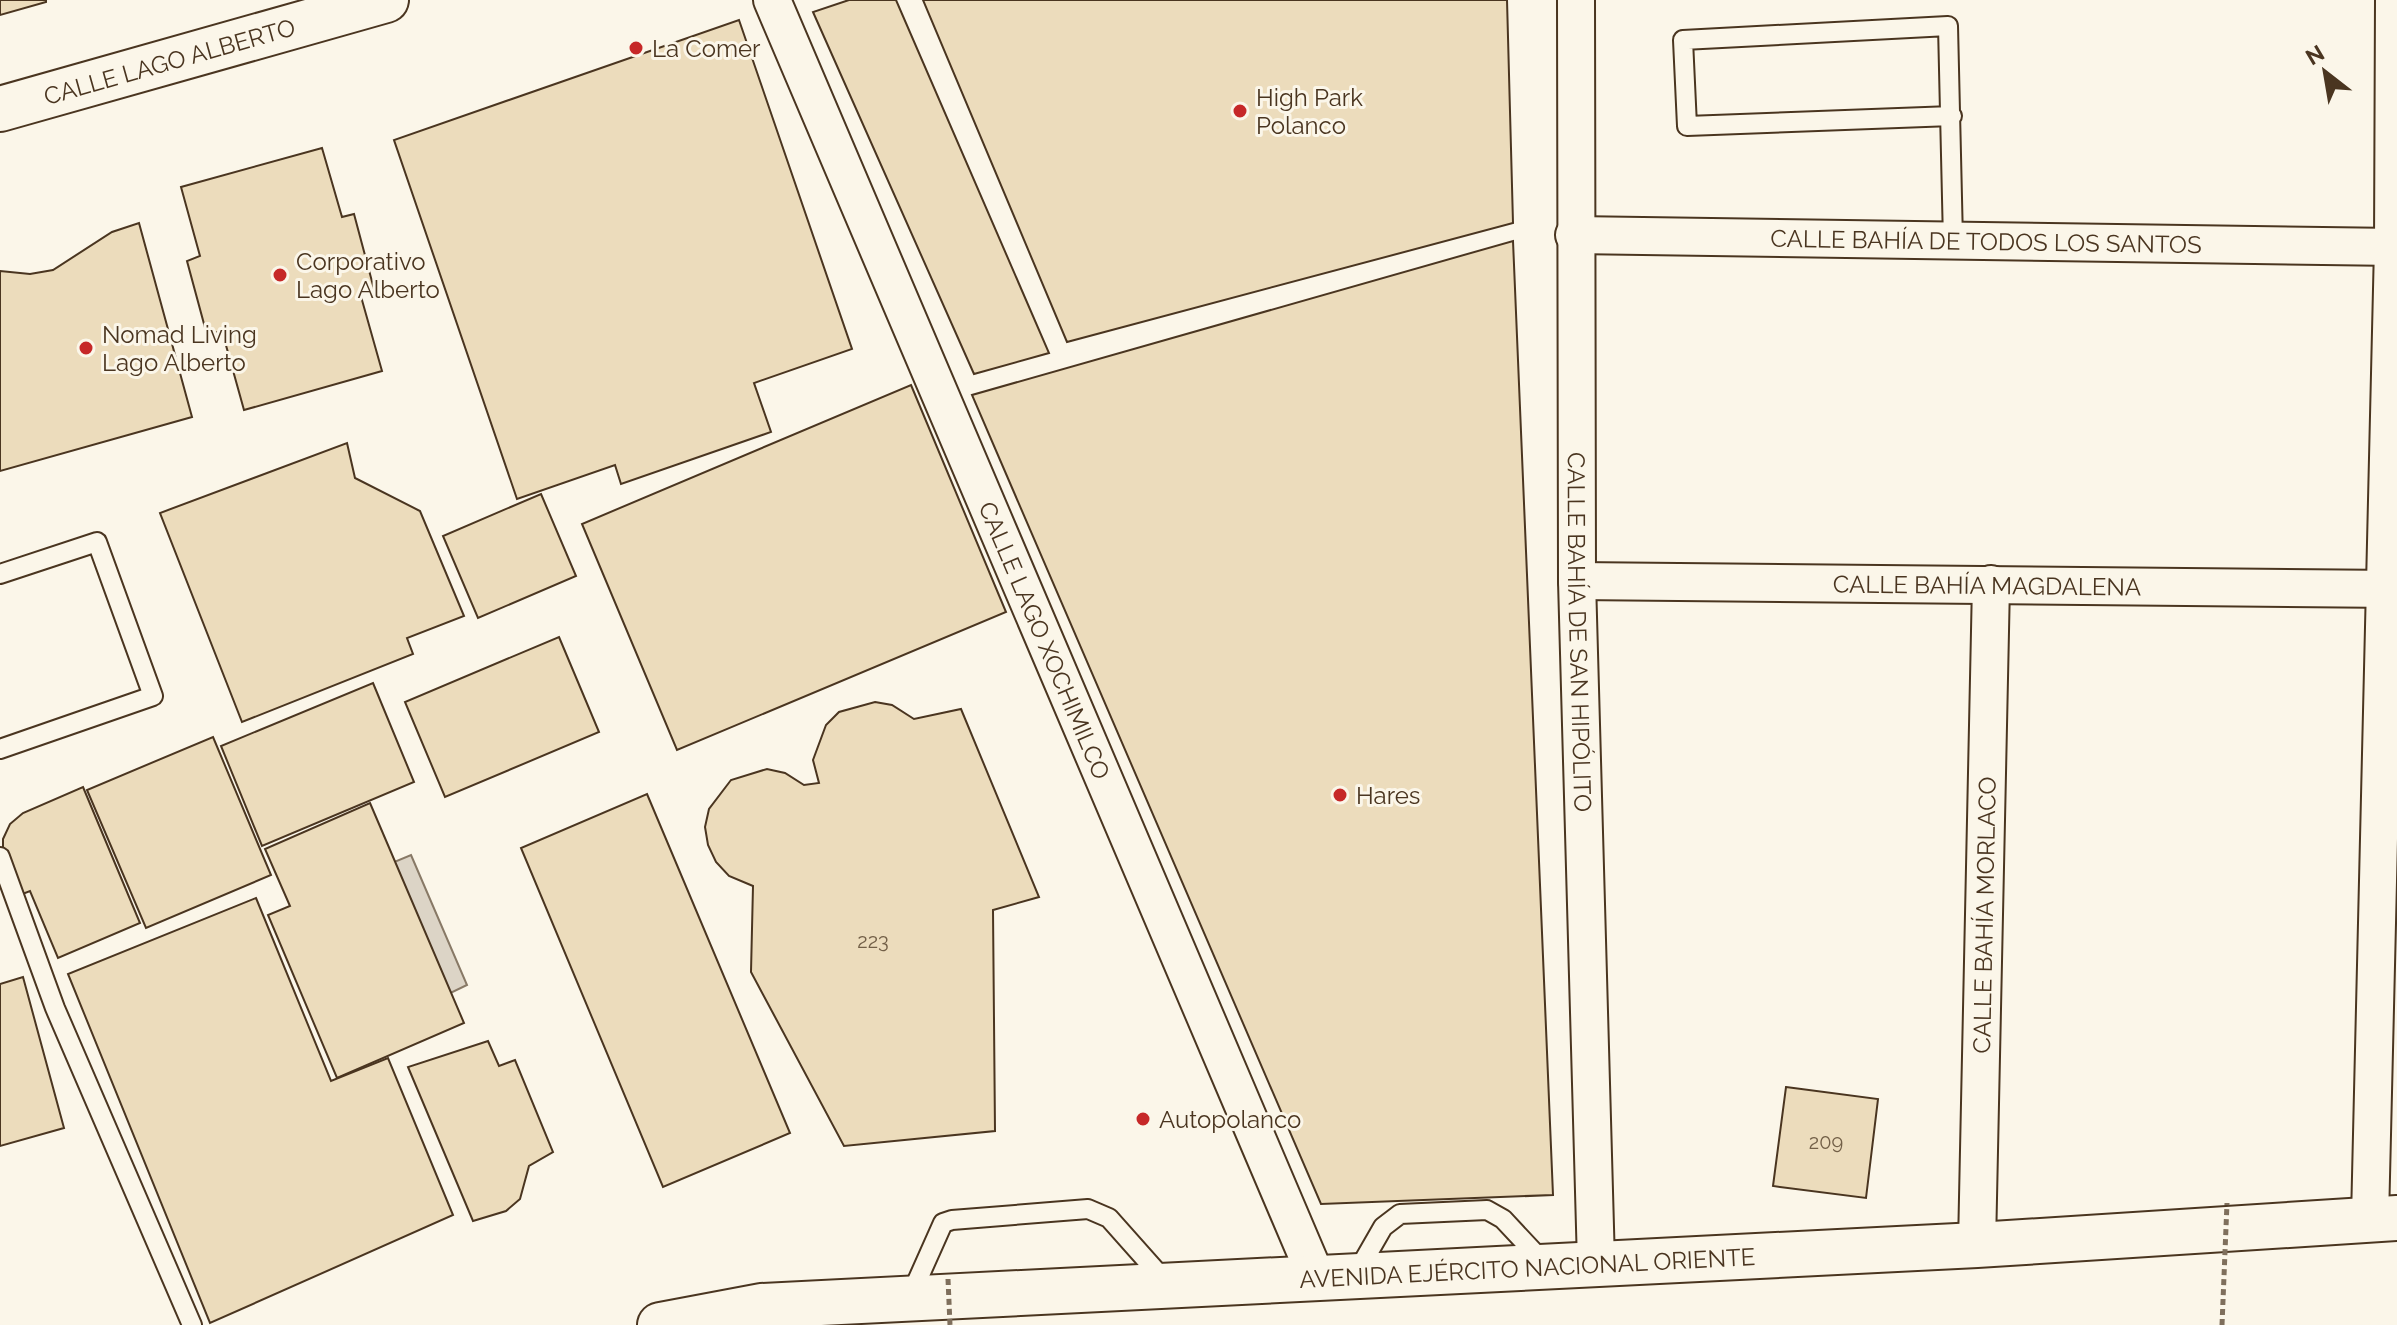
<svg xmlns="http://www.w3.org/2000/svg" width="2397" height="1325" viewBox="0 0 2397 1325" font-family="Raleway,sans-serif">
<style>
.water{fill:#dcd4c6;stroke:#887966;stroke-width:2}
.building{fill:#ecdcbc;stroke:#4a3520;stroke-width:2}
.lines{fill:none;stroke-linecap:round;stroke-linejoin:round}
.lane-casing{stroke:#4a3520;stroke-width:22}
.street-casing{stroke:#4a3520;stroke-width:40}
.secondary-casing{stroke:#4a3520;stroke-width:48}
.lane{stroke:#fbf6e9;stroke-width:18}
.street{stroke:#fbf6e9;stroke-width:36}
.secondary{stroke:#fbf6e9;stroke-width:44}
.path-bridge{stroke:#7f6f5c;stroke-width:5;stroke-dasharray:6 4;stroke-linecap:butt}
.poi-dot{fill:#c62828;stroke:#fbf6e9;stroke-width:3}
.labels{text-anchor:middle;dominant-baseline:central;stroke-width:6;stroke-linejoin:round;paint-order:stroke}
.number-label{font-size:20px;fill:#725f47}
.poi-label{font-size:24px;fill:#4a3520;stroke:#fbf6e9;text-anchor:start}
.street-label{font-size:24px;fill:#4a3520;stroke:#fbf6e9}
</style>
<rect width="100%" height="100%" fill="#fbf6e9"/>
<path class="water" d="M411 855 467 985 403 1016 346 882Z"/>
<g class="building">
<path d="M0 0H46V2L0 15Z"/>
<path d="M849 0H896L1049 353 974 374 813 12Z"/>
<path d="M923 0H1507L1513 223 1067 342Z"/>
<path d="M739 20 852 349 754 383 771 432 621 484 615 465 517 499 394 140Z"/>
<path d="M322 148 342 217 354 214 374 289 360 293 382 371 244 410 222 331 207 335 187 261 200 256 181 187Z"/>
<path d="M139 223 192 417 0 471V271L30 274 53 270 112 232Z"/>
<path d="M1513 241 1553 1195 1321 1204 972 395Z"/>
<path d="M911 385 1006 612 677 750 582 524Z"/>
<path d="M347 443 355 478 420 511 464 616 407 638 413 654 242 722 160 513Z"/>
<path d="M541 494 576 576 478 618 443 536Z"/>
<path d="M559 637 599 732 445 797 405 702Z"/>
<path d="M373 683 414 782 262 846 221 746Z"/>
<path d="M875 702 892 705 914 719 961 709 1039 897 993 910 995 1131 844 1146 751 972 753 886 729 876 716 862 708 845 705 827 709 809 731 780 767 769 785 773 804 785 819 783 813 760 826 725 839 712Z"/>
<path d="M213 737 271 875 146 928 87 790Z"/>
<path d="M83 787 140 923 58 958 30 891 20 895 3 855V839L10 824 23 813Z"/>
<path d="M647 794 790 1133 663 1187 521 848Z"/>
<path d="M370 803 464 1023 337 1078 268 915 290 906 265 849Z"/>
<path d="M256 898 331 1081 388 1058 453 1215 210 1323 68 974Z"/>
<path d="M23 977 64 1128 0 1146V984Z"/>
<path d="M488 1041 499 1066 515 1060 553 1152 529 1166 520 1199 506 1211 473 1221 408 1067Z"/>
<path d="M1786 1087 1878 1099 1866 1198 1773 1186Z"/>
</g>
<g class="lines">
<defs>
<g id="lane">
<path d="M1952 116 1687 126 1683 40 1948 26 1953 241"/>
<path d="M0 574 97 542 153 696 0 749"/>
<path d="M0 857 55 1008 192 1325"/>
<path d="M1356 1274 1383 1227 1400 1214 1487 1210 1503 1219 1545 1264"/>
<path d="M910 1297 943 1223 952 1220 1088 1209 1109 1218 1165 1281"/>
</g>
<g id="street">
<path id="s1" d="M772 0 1317 1279"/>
<path id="s2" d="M1576 0 1577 581 1596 1263"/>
<path id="s3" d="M1574 235 2397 247"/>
<path id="s4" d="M1577 581 2397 589"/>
<path d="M2370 1219 2393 247 2394 0"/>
<path id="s5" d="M1977 1245 1991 584"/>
</g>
<g id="secondary">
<path id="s6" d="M0 109 386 0"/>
<path id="s7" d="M660 1325 761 1306 1977 1245 2397 1218"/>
</g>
</defs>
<use href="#lane" class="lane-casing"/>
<use href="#street" class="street-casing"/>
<use href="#secondary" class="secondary-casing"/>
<use href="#lane" class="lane"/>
<use href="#street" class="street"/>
<use href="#secondary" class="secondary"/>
<g class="path-bridge">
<path d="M948 1279 950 1325"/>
<path d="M2222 1325 2227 1203"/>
</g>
</g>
<g class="poi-dot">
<circle cx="636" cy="48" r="8"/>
<circle cx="1240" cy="111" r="8"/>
<circle cx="280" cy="275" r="8"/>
<circle cx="86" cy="348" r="8"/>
<circle cx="1340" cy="795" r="8"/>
<circle cx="1143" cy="1119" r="8"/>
</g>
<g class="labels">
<g class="number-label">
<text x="873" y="941">223</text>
<text x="1826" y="1142">209</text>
</g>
<g class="poi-label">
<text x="652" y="48">La Comer</text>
<text x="1256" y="97">High Park<tspan x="1256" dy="28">Polanco</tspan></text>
<text x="296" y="261">Corporativo<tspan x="296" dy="28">Lago Alberto</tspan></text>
<text x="102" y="334">Nomad Living<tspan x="102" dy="28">Lago Alberto</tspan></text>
<text x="1356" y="795">Hares</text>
<text x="1159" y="1119">Autopolanco</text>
</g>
<g class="street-label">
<text stroke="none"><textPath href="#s6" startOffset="176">CALLE LAGO ALBERTO</textPath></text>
<text stroke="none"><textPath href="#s3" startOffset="412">CALLE BAHÍA DE TODOS LOS SANTOS</textPath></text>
<text stroke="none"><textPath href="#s4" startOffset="410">CALLE BAHÍA MAGDALENA</textPath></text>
<text stroke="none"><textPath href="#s2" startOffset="632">CALLE BAHÍA DE SAN HIPÓLITO</textPath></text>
<text stroke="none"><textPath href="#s1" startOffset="696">CALLE LAGO XOCHIMILCO</textPath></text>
<text stroke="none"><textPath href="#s5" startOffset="330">CALLE BAHÍA MORLACO</textPath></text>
<text stroke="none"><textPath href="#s7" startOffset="870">AVENIDA EJÉRCITO NACIONAL ORIENTE</textPath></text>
</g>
</g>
<g transform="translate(2325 72) rotate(329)" stroke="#fbf6e9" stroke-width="6" paint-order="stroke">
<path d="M0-6L14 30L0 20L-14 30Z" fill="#4a3520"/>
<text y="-12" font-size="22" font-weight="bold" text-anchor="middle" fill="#4a3520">N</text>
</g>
</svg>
